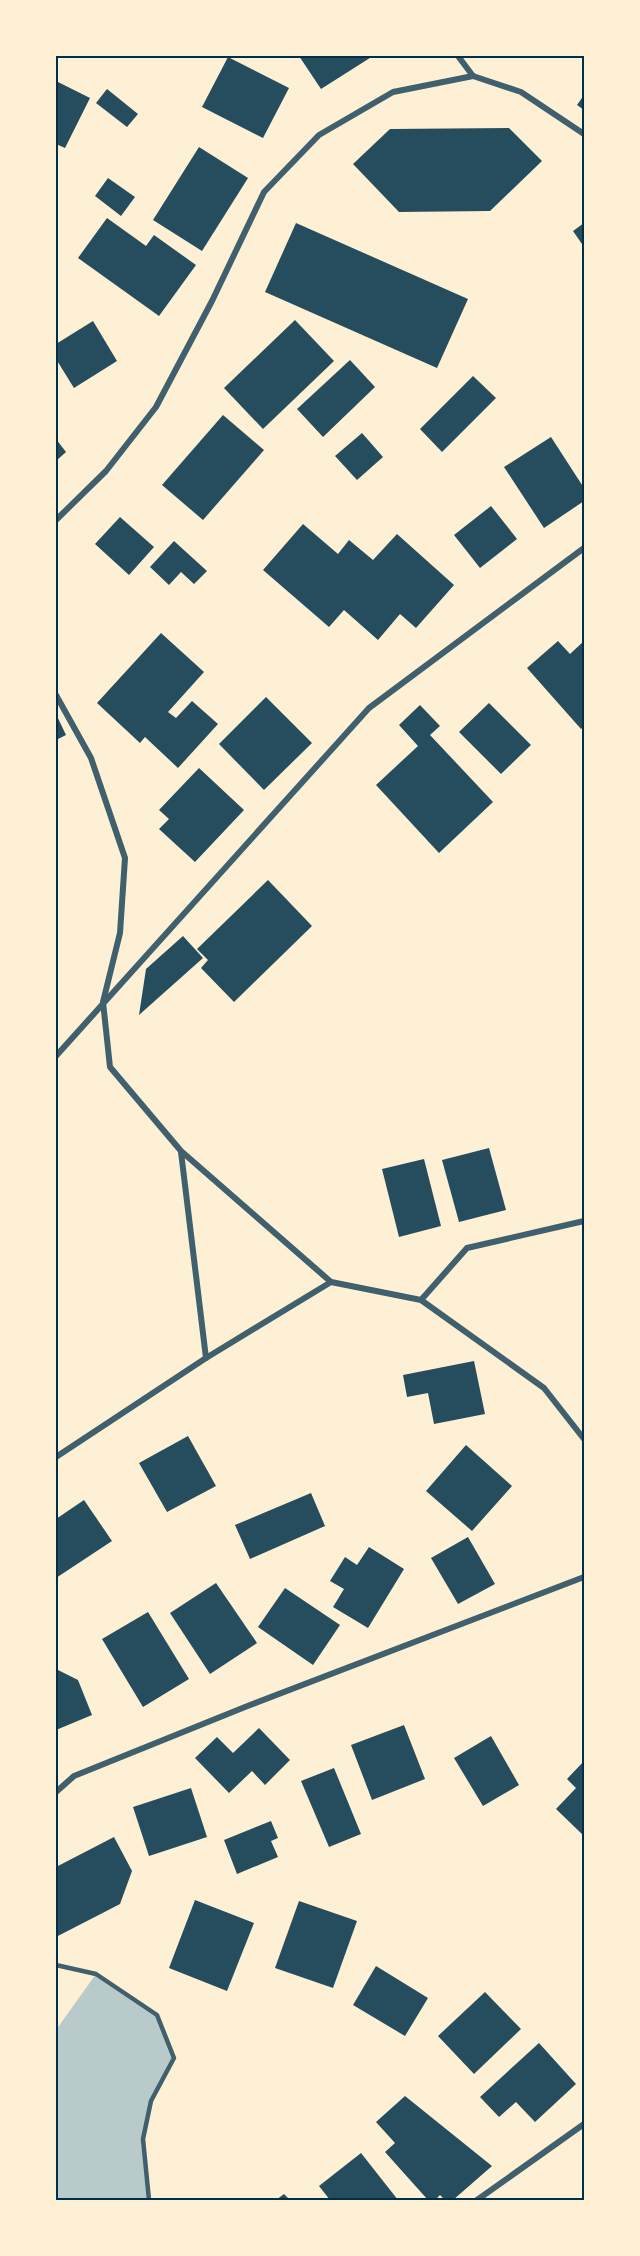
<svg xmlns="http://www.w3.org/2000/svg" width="640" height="2256" viewBox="0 0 640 2256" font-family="'Exo 2',sans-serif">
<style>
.green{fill:#b9caca}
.building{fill:#264d5e}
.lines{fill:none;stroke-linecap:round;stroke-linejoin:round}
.service{stroke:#3f606c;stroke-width:4.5}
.minor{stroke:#3f606c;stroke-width:6}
.neatline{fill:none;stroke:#003049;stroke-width:2}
</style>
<rect width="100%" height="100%" fill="#fdf0d5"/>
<path class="green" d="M96 1974 157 2015 174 2058 151 2101 143 2139 149 2200H56V2030Z"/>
<g class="building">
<path d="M299 56H373L321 89Z"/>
<path d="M228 57 289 88 263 138 202 107Z"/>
<path d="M56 81 90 98 65 148 56 144Z"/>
<path d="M107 89 138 114 127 127 96 103Z"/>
<path d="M584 95V110L577 105Z"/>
<path d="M509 128 542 161 490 211 399 212 353 164 390 129Z"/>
<path d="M199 147 248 178 202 251 153 220Z"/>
<path d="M108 178 135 197 121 216 95 196Z"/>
<path d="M107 218 146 246 154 235 196 265 159 316 78 258Z"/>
<path d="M296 223 468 299 437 368 265 292Z"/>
<path d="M584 223V247L573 231Z"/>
<path d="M295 320 334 361 263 429 224 388Z"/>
<path d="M93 321 117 361 74 388 56 359V344Z"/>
<path d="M350 360 375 387 323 437 297 409Z"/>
<path d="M473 376 496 398 442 452 420 429Z"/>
<path d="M223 415 264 450 203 520 162 485Z"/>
<path d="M362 433 383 457 357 480 335 456Z"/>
<path d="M551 437 584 488V501L544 528 504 467Z"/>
<path d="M56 439 66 452 56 461Z"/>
<path d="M491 506 517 539 480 568 454 535Z"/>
<path d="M120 517 154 547 129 575 95 544Z"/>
<path d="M303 524 338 554 349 540 373 560 397 534 454 585 416 628 400 614 378 640 344 610 329 627 263 570Z"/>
<path d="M174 541 207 571 194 584 181 572 169 585 150 567Z"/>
<path d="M161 633 204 672 168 712 176 718 192 701 218 724 178 768 145 737 140 743 97 703Z"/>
<path d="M558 641 570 654 584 641V726L581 729 527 668Z"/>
<path d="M266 697 312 743 264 790 219 744Z"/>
<path d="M489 703 531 745 501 774 459 732Z"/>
<path d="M420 705 440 726 430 735 493 802 439 853 376 785 418 746 399 725Z"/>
<path d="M56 714 66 735 56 740Z"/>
<path d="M199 768 244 810 195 862 159 829 169 819 159 810Z"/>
<path d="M268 880 312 926 234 1002 201 968 208 960 197 949Z"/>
<path d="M183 936 203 958 139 1015 146 969Z"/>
<path d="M489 1148 506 1210 459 1222 442 1160Z"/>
<path d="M424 1159 441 1226 399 1237 382 1169Z"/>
<path d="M474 1361 485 1414 434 1424 428 1393 407 1397 403 1375Z"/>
<path d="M188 1436 216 1486 167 1512 139 1463Z"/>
<path d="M466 1445 512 1486 472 1531 426 1491Z"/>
<path d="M311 1493 325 1526 250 1559 235 1525Z"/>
<path d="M84 1500 112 1541 56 1578V1519Z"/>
<path d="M468 1537 495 1584 458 1604 431 1558Z"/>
<path d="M369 1547 404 1569 368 1628 333 1607 344 1589 330 1581 345 1557 357 1565Z"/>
<path d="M216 1583 257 1643 210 1674 170 1613Z"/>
<path d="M285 1588 340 1625 313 1665 258 1627Z"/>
<path d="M148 1612 189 1679 143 1707 102 1639Z"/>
<path d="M56 1669 78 1680 92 1715 56 1730Z"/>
<path d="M404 1725 425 1779 372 1800 351 1745Z"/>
<path d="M259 1728 290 1760 265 1785 252 1771 229 1793 195 1758 217 1737 233 1753Z"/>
<path d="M491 1736 519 1785 483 1806 454 1758Z"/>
<path d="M584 1761V1836L556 1809 576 1788 567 1779Z"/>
<path d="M334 1768 361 1834 329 1847 301 1781Z"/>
<path d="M191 1788 207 1837 149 1856 133 1807Z"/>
<path d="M271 1821 278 1838 271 1841 278 1857 237 1874 224 1840Z"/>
<path d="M114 1837 132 1871 120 1904 56 1937V1867Z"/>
<path d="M195 1900 254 1923 227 1991 169 1968Z"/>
<path d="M299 1901 357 1921 333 1988 275 1968Z"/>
<path d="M376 1966 428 1998 405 2036 353 2005Z"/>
<path d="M485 1992 521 2029 474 2074 438 2036Z"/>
<path d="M539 2043 576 2084 535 2122 516 2102 499 2117 480 2097Z"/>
<path d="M405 2096 492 2166 453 2200H445L440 2195 435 2200H428L385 2152 395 2143 376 2122Z"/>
<path d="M361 2153 398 2200H330L319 2186Z"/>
<path d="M284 2194 290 2200H276Z"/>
</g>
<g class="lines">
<path class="service" d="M56 1965 96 1974 157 2015 174 2058 151 2101 143 2139 149 2200"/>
<g class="minor">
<path d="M458 56 473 76 521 92 584 134"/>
<path d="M56 520 106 471 156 407 212 301 264 192 319 135 393 92 473 76"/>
<path d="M56 695 91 758 125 858 120 933 103 1002 110 1067 181 1151 331 1282 421 1300 544 1388 584 1439"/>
<path d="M56 1056 369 708 584 548"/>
<path d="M181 1152 206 1358"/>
<path d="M421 1300 467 1248 584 1221"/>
<path d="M56 1457 206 1358 331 1282"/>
<path d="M56 1792 74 1776 245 1707 584 1577"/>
<path d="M477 2200 584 2124"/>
</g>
</g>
<rect width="640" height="2256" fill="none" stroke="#fdf0d5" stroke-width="114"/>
<rect x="57" y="57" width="526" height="2142" class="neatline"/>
</svg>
